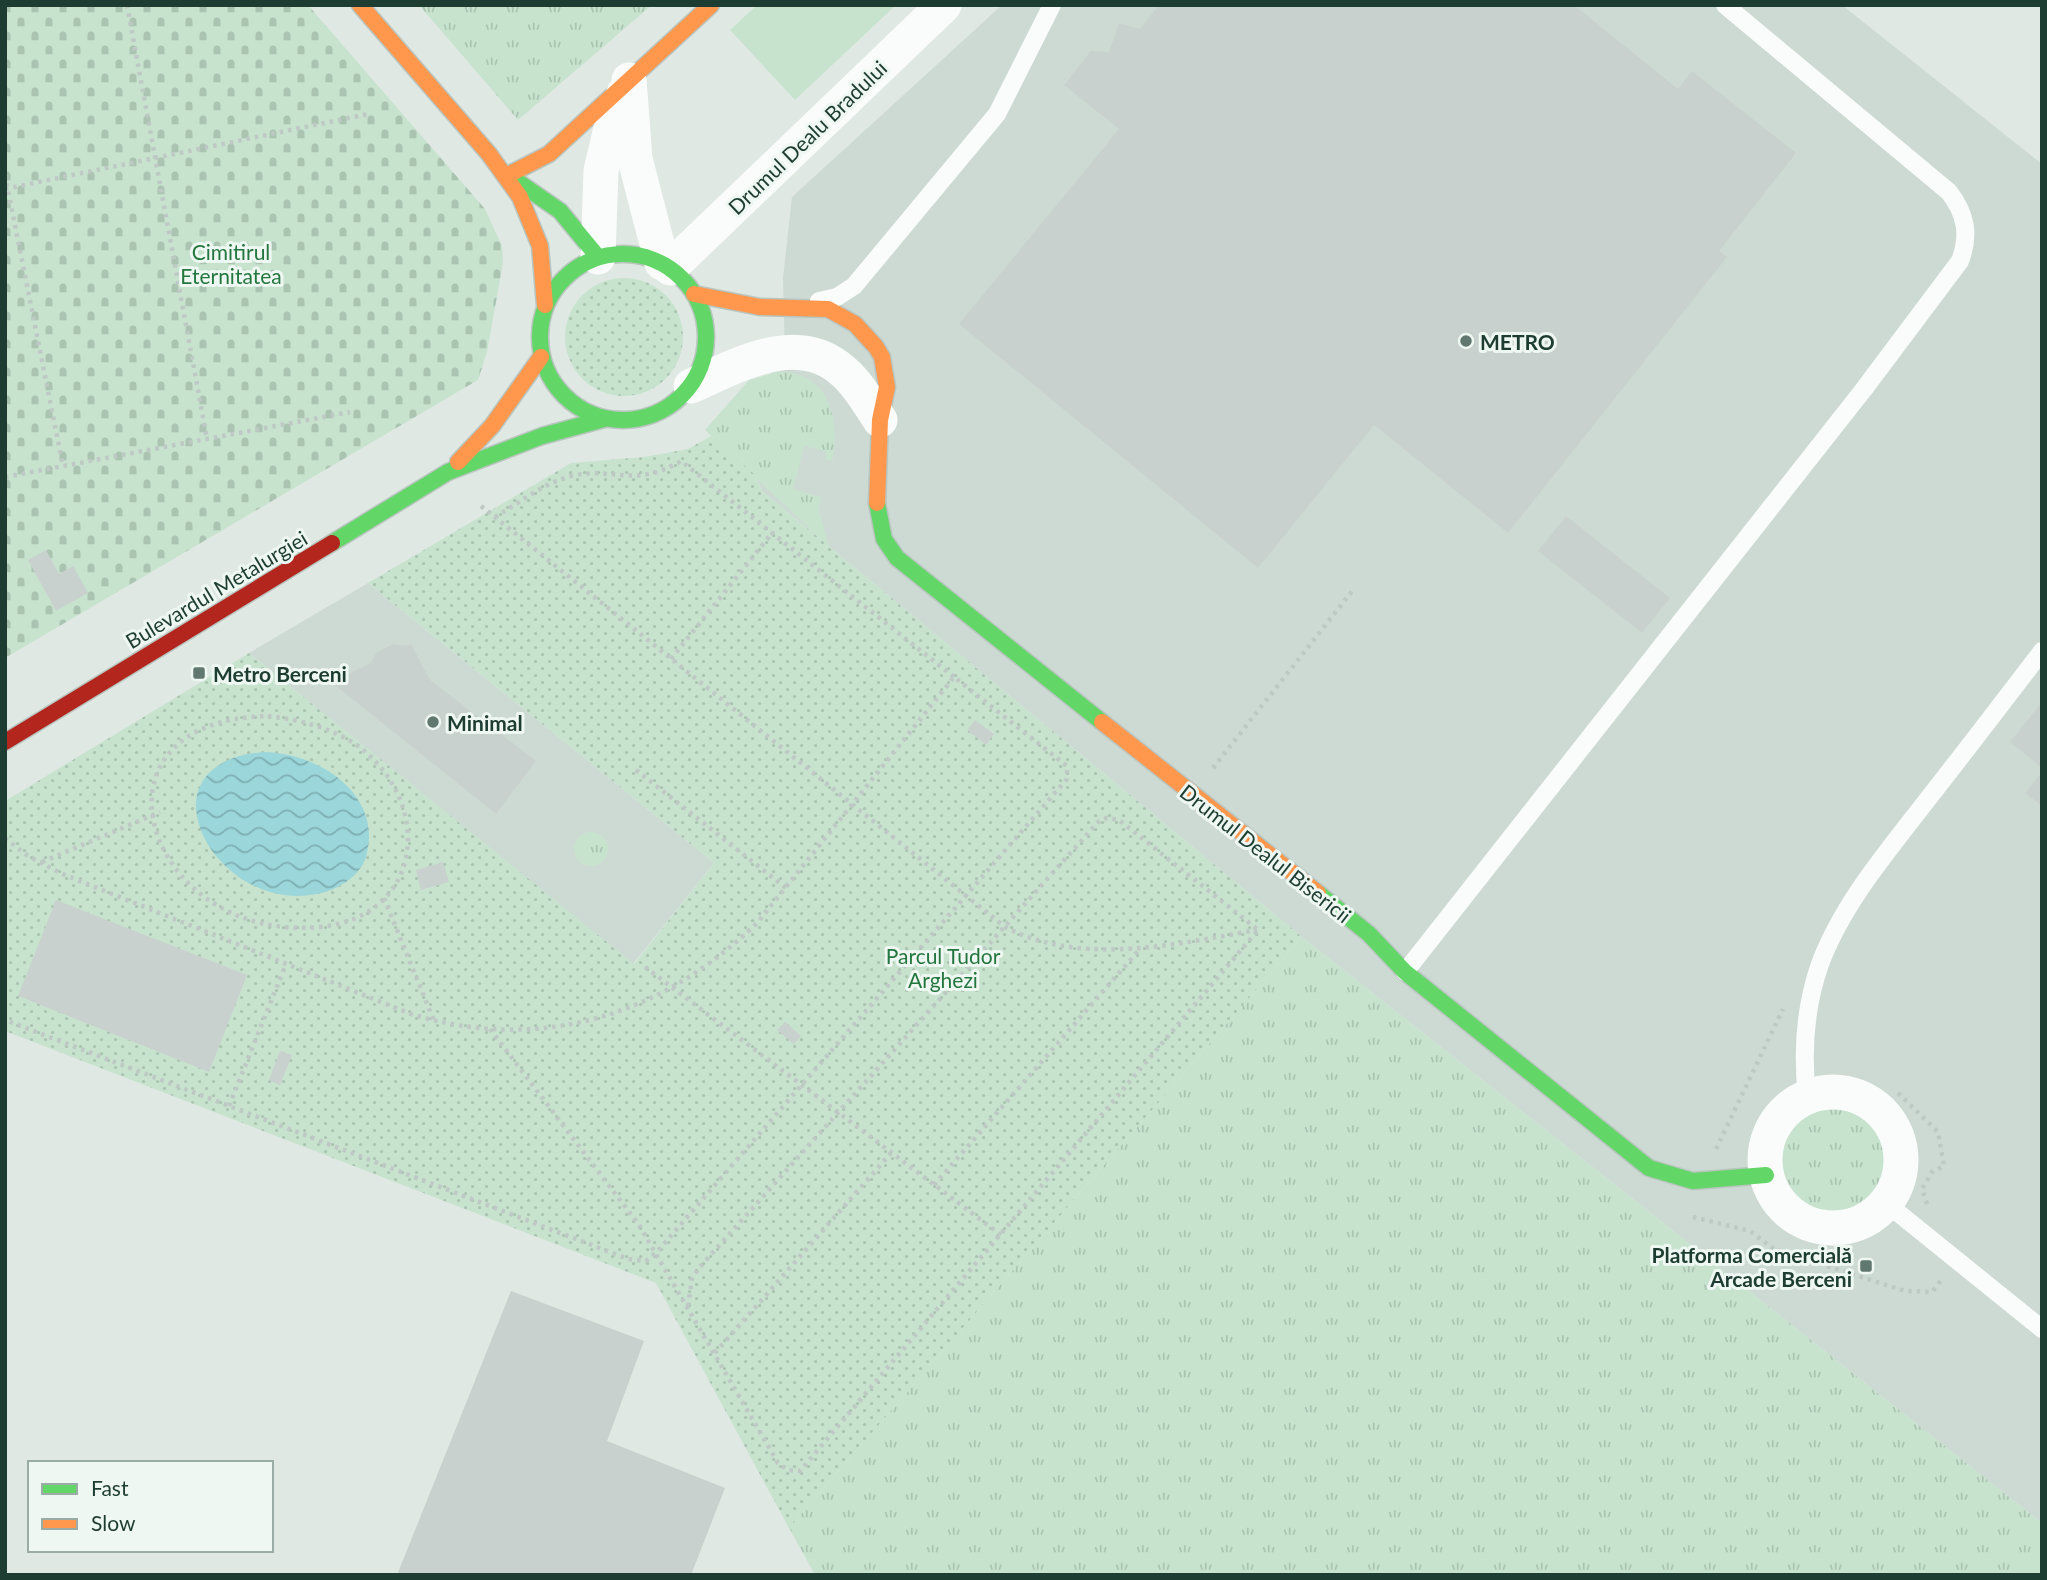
<svg xmlns="http://www.w3.org/2000/svg" width="2047" height="1580" viewBox="0 0 2047 1580" font-family="Lato,sans-serif">
<style>
.built{fill:#cddad4}
.grass{fill:url(#grass-tufts)}
.cemetery{fill:url(#cemetery-stones)}
.park{fill:url(#park-dots)}
.pitch{fill:#c7e3ce}
.water{fill:url(#water-waves)}
.building{fill:#c8d1cd}
.lines{fill:none;stroke-linecap:round;stroke-linejoin:round}
.fast-casing{stroke:#b9c5bf;stroke-width:19}
.slow-casing{stroke:#b9c5bf;stroke-width:19}
.jam-casing{stroke:#b9c5bf;stroke-width:19}
.path{stroke:#bec8c5;stroke-width:4.5;stroke-dasharray:3.5 5;stroke-linecap:butt}
.lane{stroke:#fafcfb;stroke-width:18}
.street{stroke:#fafcfb;stroke-width:35}
.fast{stroke:#63d668;stroke-width:16}
.slow{stroke:#ff974d;stroke-width:16}
.jam{stroke:#b3261e;stroke-width:16}
.poi-dot{fill:#617870;stroke:#eef7f2;stroke-width:2.5}
.labels{text-anchor:middle;dominant-baseline:central;stroke-width:6;stroke-linejoin:round;paint-order:stroke}
.street-label{font-size:21px;fill:#1d3c32;stroke:#eef7f2}
.park-label{font-size:21px;fill:#23773e;stroke:#eef7f2}
.poi-label{font-size:21px;font-weight:bold;fill:#1d3c32;stroke:#eef7f2;text-anchor:start}
</style>
<defs>
<pattern id="grass-tufts" width="24" height="20" patternUnits="userSpaceOnUse" patternTransform="scale(1.75)"><rect width="24" height="20" fill="#c7e3ce"/><path d="M3 7l-1-3M5 7V3M7 7l1-3M15 17l-1-3M17 17v-4M19 17l1-3" fill="none" stroke="#aac4b1"/></pattern>
<pattern id="cemetery-stones" width="16" height="16" patternUnits="userSpaceOnUse" patternTransform="scale(1.75)"><rect width="16" height="16" fill="#c7e3ce"/><path d="M2 7V4a2 2 0 0 1 4 0v3zM10 15v-3a2 2 0 0 1 4 0v3z" fill="#aac4b1"/></pattern>
<pattern id="park-dots" width="8" height="8" patternUnits="userSpaceOnUse" patternTransform="scale(1.75)"><rect width="8" height="8" fill="#c7e3ce"/><path d="M2 2h.1M6 6h.1" fill="none" stroke="#aac4b1" stroke-width="1.8" stroke-linecap="round"/></pattern>
<pattern id="water-waves" width="16" height="10" patternUnits="userSpaceOnUse" patternTransform="scale(1.75)"><rect width="16" height="10" fill="#9bd6db"/><path d="M0 5q4-4 8 0t8 0" fill="none" stroke="#7eafb2"/></pattern>
</defs>
<rect width="100%" height="100%" fill="#e0e8e4"/>
<g class="built">
<path d="M1002 5H1842L2042 164V1523L1302 937 762 491 754 474 711 436 785 359 783 278 792 197Z"/>
<path d="M368 583 714 863 633 964 249 653Z"/>
</g>
<g class="grass">
<path d="M419 5H652L518 120Z"/>
<path d="M777 372C828 369 841 420 832 461L825 459 826 451 804 446 793 489 821 497 819 511 829 547 705 430 749 380Z"/>
<circle cx="591" cy="849" r="17"/>
<path d="M1302 937 2042 1523V1575H815L789 1528Z"/>
<circle cx="1832" cy="1160" r="58"/>
</g>
<path class="cemetery" d="M5 5H308L485 209 502 246 503 263 487 352 478 380 5 658Z"/>
<g class="park">
<circle cx="624" cy="337" r="59"/>
<path d="M711 436 754 474 762 491 1302 937 789 1528 656 1283 5 1031V801L249 653 634 964 714 863 368 583 571 463 644 457 688 449Z"/>
</g>
<path class="pitch" d="M757 5H896L795 100 730 30Z"/>
<path class="water" d="M264 752C317 753 381 792 367 853 363 871 348 883 331 890 222 929 127 763 264 752Z"/>
<g class="building">
<path d="M1159 5H1574L1678 89 1692 71 1796 153 1719 251 1727 257 1508 533 1374 425 1258 568 959 324 1119 129 1064 85 1091 51 1109 52 1119 23 1140 29Z"/>
<path d="M1566 516 1670 598 1642 633 1538 551Z"/>
<path d="M46 550 59 574 73 566 88 593 56 611 28 560Z"/>
<path d="M393 644 406 646 411 644 430 680 536 761 496 814 331 682 371 663 376 653Z"/>
<path d="M2042 702V768L2010 742Z"/>
<path d="M975 720 994 734 986 745 967 730Z"/>
<path d="M2042 772V806L2025 793Z"/>
<path d="M443 862 449 882 421 890 416 870Z"/>
<path d="M56 900 247 975 209 1072 18 996Z"/>
<path d="M785 1022 801 1036 794 1044 777 1030Z"/>
<path d="M280 1051 292 1055 280 1085 269 1080Z"/>
<path d="M511 1291 644 1341 607 1441 725 1488 691 1575H397Z"/>
</g>
<g class="lines">
<defs>
<g id="fast">
<path d="M511 177 560 211 598 257"/>
<circle cx="623" cy="337" r="83"/>
<path d="M877 503 884 539 897 558 1102 722"/>
<path d="M332 543 448 472 542 436 604 419"/>
<path d="M1318 893 1369 934 1405 972 1649 1168 1693 1181 1766 1175"/>
</g>
<g id="slow">
<path d="M360 5 489 154 520 197 540 246 545 305"/>
<path d="M508 175 549 154 711 5"/>
<path d="M694 294 760 307 828 309 855 324 876 347 882 357 887 387 880 420 877 503"/>
<path d="M458 462 492 426 541 357"/>
<path d="M1102 722 1318 893"/>
</g>
<path id="jam" d="M5 742 332 543"/>
</defs>
<use href="#fast" class="fast-casing"/>
<use href="#slow" class="slow-casing"/>
<use href="#jam" class="jam-casing"/>
<g class="path">
<path d="M127 5 207 439"/>
<path d="M5 175 63 466"/>
<path d="M5 189 368 114"/>
<path d="M5 477 350 412"/>
<path d="M481 506 1005 927C1082 967 1176 944 1257 930"/>
<path d="M495 517C519 503 544 483 571 476 614 466 633 489 681 461L954 677"/>
<path d="M671 659 772 533"/>
<path d="M268 716C300 720 335 728 362 749 435 808 421 918 319 927 146 943 73 720 268 716Z"/>
<path d="M1213 768 1353 590"/>
<path d="M636 770 786 888"/>
<path d="M5 838 25 854 60 873 411 1014C541 1054 663 1015 758 922L954 677 1067 766V779L656 1253 646 1261 628 1259 5 1020"/>
<path d="M42 862 160 812"/>
<path d="M384 898 434 1021"/>
<path d="M645 967 1001 1235"/>
<path d="M490 1029 639 1225 778 1463 788 1470 800 1471 1258 930"/>
<path d="M1898 1093 1938 1132 1944 1166 1932 1172 1922 1189 1928 1207"/>
<path d="M229 1106 286 964"/>
<path d="M1716 1149 1783 1009"/>
<path d="M934 1185 1140 949"/>
<path d="M1693 1217 1750 1231 1774 1249 1905 1291 1932 1292 1943 1278"/>
<path d="M688 1306 692 1278 699 1268 1100 820 1107 818 1119 820 1257 929"/>
<path d="M715 1353 891 1153"/>
</g>
<g class="lane">
<path d="M819 301 837 297 854 286 997 114 1052 5"/>
<path d="M1405 972 1864 389 1960 261C1970 235 1966 214 1949 192L1725 5"/>
<path d="M1807 1096C1802 1052 1805 1007 1820 964 1842 905 1886 853 1924 804 1964 753 2003 702 2042 651"/>
<path d="M1886 1203 2042 1329"/>
</g>
<g class="street">
<path d="M629 80 635 159 662 263"/>
<path d="M598 257 601 171 612 124 624 93"/>
<path d="M670 268 944 5"/>
<path d="M691 386C738 365 798 330 844 372 859 385 869 404 880 420"/>
<circle cx="1833" cy="1160" r="68"/>
</g>
<use href="#fast" class="fast"/>
<use href="#slow" class="slow"/>
<use href="#jam" class="jam"/>
</g>
<g class="poi-dot">
<circle cx="1466" cy="341" r="7"/>
<rect x="192" y="666" width="14" height="14" rx="3.5"/>
<circle cx="433" cy="722" r="7"/>
<rect x="1859" y="1259" width="14" height="14" rx="3.5"/>
</g>
<g class="labels">
<g class="street-label">
<text transform="translate(807 137) rotate(-44)">Drumul Dealu Bradului</text>
<text transform="translate(216 589) rotate(-31)">Bulevardul Metalurgiei</text>
<text transform="translate(1266 853) rotate(38)">Drumul Dealul Bisericii</text>
</g>
<g class="park-label">
<text x="231" y="251">Cimitirul<tspan x="231" dy="24">Eternitatea</tspan></text>
<text x="943" y="955">Parcul Tudor<tspan x="943" dy="24">Arghezi</tspan></text>
</g>
<g class="poi-label">
<text x="1480" y="341">METRO</text>
<text x="213" y="673">Metro Berceni</text>
<text x="447" y="722">Minimal</text>
<text x="1852" y="1254" text-anchor="end">Platforma Comercială<tspan x="1852" dy="24">Arcade Berceni</tspan></text>
</g>
</g>
<rect width="2047" height="1580" fill="none" stroke="#1d3c32" stroke-width="14"/>
<rect x="28" y="1461" width="245" height="91" fill="#eef7f2" stroke="#9aaca5" stroke-width="2"/>
<rect x="42" y="1484" width="35" height="10" fill="#63d668" stroke="#9aaca5" stroke-width="2"/>
<text x="91" y="1496" font-size="21" fill="#1d3c32">Fast</text>
<rect x="42" y="1519" width="35" height="10" fill="#ff974d" stroke="#9aaca5" stroke-width="2"/>
<text x="91" y="1531" font-size="21" fill="#1d3c32">Slow</text>
</svg>
